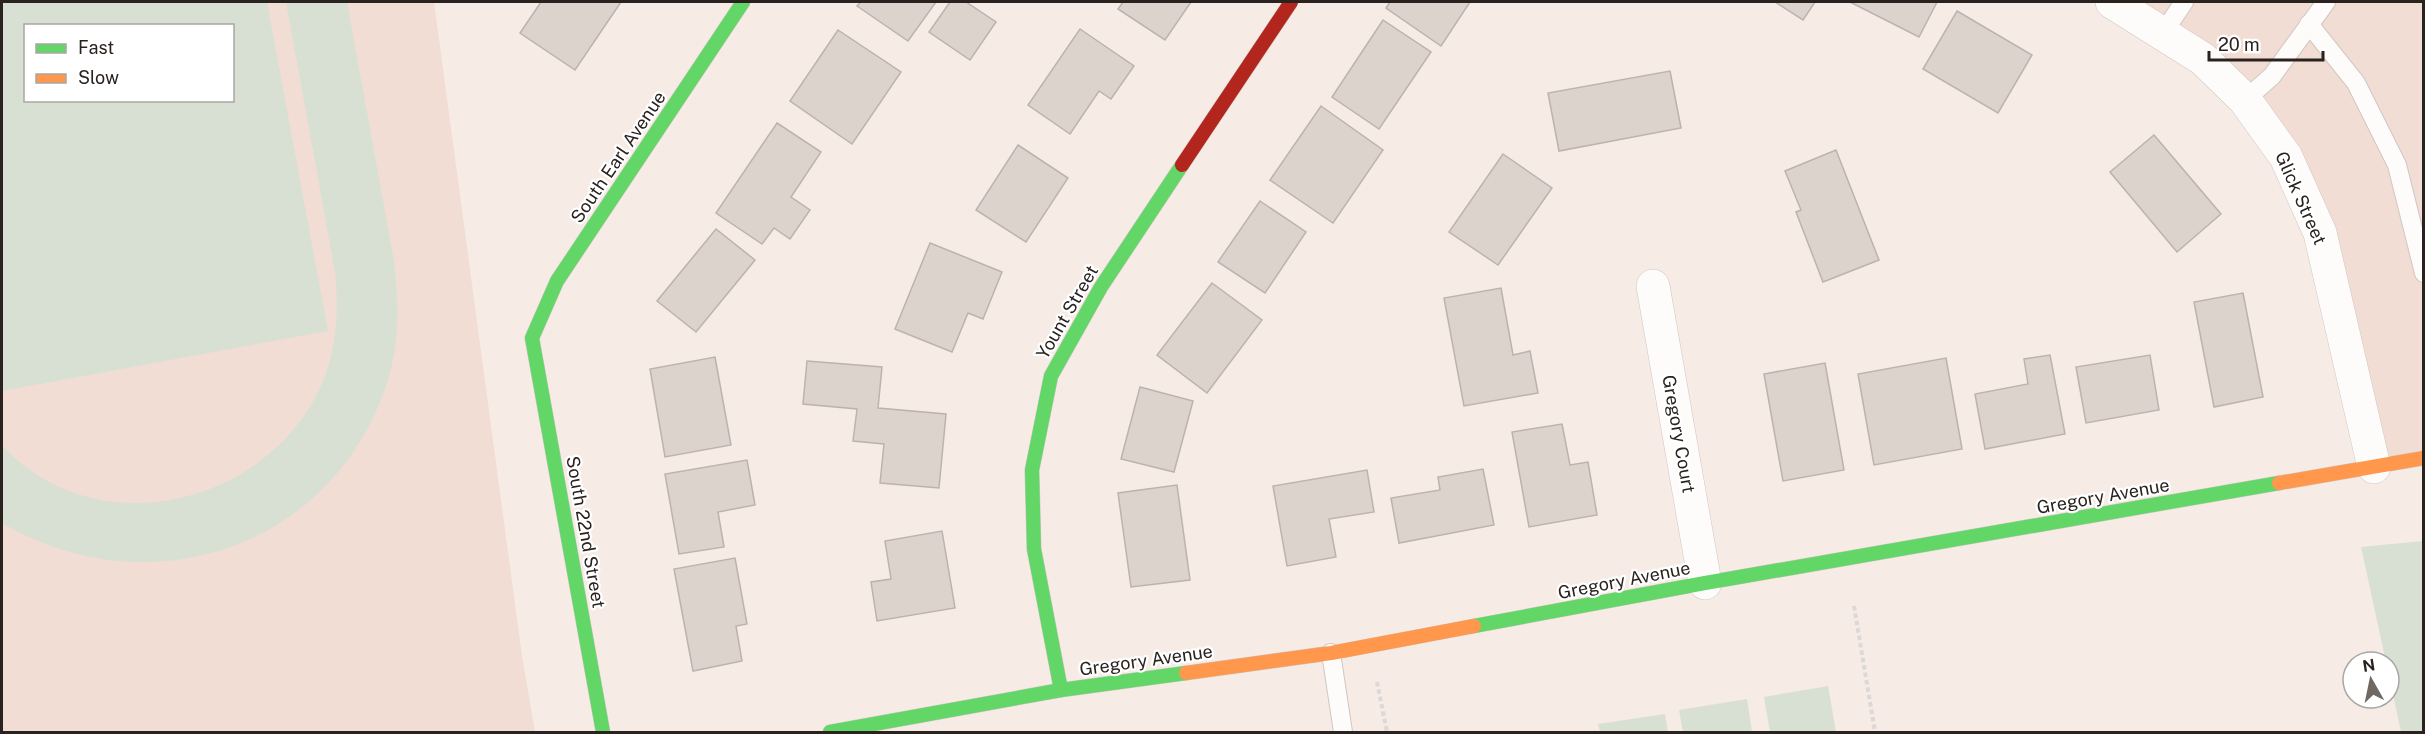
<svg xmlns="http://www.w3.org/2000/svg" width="2425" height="734" viewBox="0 0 2425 734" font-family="'Public Sans',sans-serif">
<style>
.built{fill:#f1ddd4;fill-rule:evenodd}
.green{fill:#d8e0d3;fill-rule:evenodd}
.building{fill:#ddd3cd;stroke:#bcb3af;stroke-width:1.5}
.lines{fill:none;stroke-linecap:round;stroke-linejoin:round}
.lane-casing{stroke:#d0c7c3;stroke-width:20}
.street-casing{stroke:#d0c7c3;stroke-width:34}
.fast-casing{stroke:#d0c7c3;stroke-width:15}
.slow-casing{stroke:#d0c7c3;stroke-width:15}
.jam-casing{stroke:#d0c7c3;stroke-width:15}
.path{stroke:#dbd8d7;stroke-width:4;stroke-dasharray:4.5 3;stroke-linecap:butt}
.lane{stroke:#fefcfb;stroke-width:18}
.street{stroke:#fefcfb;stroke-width:33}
.fast{stroke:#63d668;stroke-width:14}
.slow{stroke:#ff974d;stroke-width:14}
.jam{stroke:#b3261e;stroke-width:14}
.labels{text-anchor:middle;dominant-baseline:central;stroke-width:4.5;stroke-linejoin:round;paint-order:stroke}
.street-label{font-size:18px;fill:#29221f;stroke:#fff}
</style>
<rect width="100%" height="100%" fill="#f6ebe5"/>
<g class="built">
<path d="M2 2H434L522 656 535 732H2ZM26 26H232V100H26Z"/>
<path d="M2112 2H2423V458L2374 467 2320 233 2245 100Z"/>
</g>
<g class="green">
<path d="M2 2H267L328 331 2 391ZM26 26H232V100H26Z"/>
<path d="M286 2H347L394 261C399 302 400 343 387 383 333 549 148 609 2 523V445C92 545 261 508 318 392 337 354 339 314 335 272Z"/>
<path d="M2423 541V732H2401L2389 676V662H2386L2361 547Z"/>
<path d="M1828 686 1836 732H1770L1764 697Z"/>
<path d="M1747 699 1752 732H1683L1679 710Z"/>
<path d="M1665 714 1668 732H1600L1598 724Z"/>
</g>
<g class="building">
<path d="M541 2H621L575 70 520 33Z"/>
<path d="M861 2H936L908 41 857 6Z"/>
<path d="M950 2H966L996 22 970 60 929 32Z"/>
<path d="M1123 2H1191L1165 40 1118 9Z"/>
<path d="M1390 2H1470L1441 46 1386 8Z"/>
<path d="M1775 2H1815L1803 20Z"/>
<path d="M1850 2H1937L1919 37Z"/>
<path d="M1957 11 2032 55 1998 113 1923 69Z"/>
<path d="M1383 20 1431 52 1379 129 1332 97Z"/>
<path d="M1080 29 1134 66 1111 99 1099 91 1070 134 1028 105Z"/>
<path d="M838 30 901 72 852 144 790 101Z"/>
<path d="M1670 71 1681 128 1559 151 1548 93Z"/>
<path d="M1321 106 1383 150 1333 223 1270 180Z"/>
<path d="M777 123 821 152 791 197 810 210 790 239 774 228 762 244 716 213Z"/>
<path d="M2154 135 2221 214 2177 252 2110 172Z"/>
<path d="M1018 145 1068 178 1026 242 976 210Z"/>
<path d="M1836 150 1879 260 1823 282 1796 212 1801 210 1785 171Z"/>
<path d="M1503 154 1552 188 1498 265 1449 232Z"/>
<path d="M1260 201 1306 232 1265 293 1218 262Z"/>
<path d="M716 229 755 260 696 332 657 301Z"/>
<path d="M930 243 1002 272 983 319 968 313 952 352 895 329Z"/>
<path d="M1212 283 1262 320 1207 393 1157 355Z"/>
<path d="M1501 288 1513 355 1530 351 1538 393 1464 406 1444 298Z"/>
<path d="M2243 293 2263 397 2214 407 2194 302Z"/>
<path d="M2050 355 2065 434 1985 449 1975 394 2028 384 2024 359Z"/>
<path d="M2150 355 2159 410 2086 423 2076 367Z"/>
<path d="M715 357 731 445 665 457 650 369Z"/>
<path d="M1946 358 1962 449 1874 465 1858 374Z"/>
<path d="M807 361 882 367 878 408 946 414 939 488 880 483 884 444 853 441 857 409 803 404Z"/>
<path d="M1825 363 1844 470 1783 481 1764 374Z"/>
<path d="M1140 387 1193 401 1174 472 1121 459Z"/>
<path d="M1562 424 1570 465 1588 462 1597 515 1529 527 1512 432Z"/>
<path d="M747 460 755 505 718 512 724 547 679 554 665 474Z"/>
<path d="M1483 469 1494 525 1399 543 1391 498 1440 490 1438 477Z"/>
<path d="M1367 470 1374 512 1329 519 1336 557 1287 566 1273 486Z"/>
<path d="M1177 485 1190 580 1131 587 1118 493Z"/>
<path d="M942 531 955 608 877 621 871 582 891 579 885 541Z"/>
<path d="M735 558 747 624 736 626 742 661 693 671 674 569Z"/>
</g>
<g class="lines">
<defs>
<g id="lane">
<path d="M2309 24 2356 83 2397 165 2424 273"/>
<path d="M2163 33 2184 2"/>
<path d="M2245 100 2272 76 2326 2"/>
<path d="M1331 653 1343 732"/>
</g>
<g id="street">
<path d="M2112 2 2203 59 2245 100 2286 157 2320 233 2374 467"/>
<path d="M1653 286 1705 583"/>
</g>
<g id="fast">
<path d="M1474 626 1705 583 2279 483"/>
<path d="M1061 690 1034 549 1032 470 1051 376 1101 287 1182 165"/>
<path d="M603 732 532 338 557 281 743 2"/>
<path d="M830 732 1061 690 1186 673"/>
</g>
<g id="slow">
<path d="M2279 483 2424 458"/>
<path d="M1186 673 1331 653 1474 626"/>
</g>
<path id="jam" d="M1182 165 1291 2"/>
</defs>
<use href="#lane" class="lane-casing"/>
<use href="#street" class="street-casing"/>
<use href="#fast" class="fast-casing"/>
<use href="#slow" class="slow-casing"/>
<use href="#jam" class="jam-casing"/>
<g class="path">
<path d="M1854 606 1875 732"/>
<path d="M1377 682 1387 732"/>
</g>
<use href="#lane" class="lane"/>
<use href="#street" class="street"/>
<use href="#fast" class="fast"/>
<use href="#slow" class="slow"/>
<use href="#jam" class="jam"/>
</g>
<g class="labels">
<g class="street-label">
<text transform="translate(618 157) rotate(-56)">South Earl Avenue</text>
<text transform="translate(2301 198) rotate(66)">Glick Street</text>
<text transform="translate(1067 312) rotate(-60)">Yount Street</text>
<text transform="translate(1679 434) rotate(80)">Gregory Court</text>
<text transform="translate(2103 496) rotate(-10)">Gregory Avenue</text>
<text transform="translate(586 532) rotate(80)">South 22nd Street</text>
<text transform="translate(1624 580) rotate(-11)">Gregory Avenue</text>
<text transform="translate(1146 660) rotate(-8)">Gregory Avenue</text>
</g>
</g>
<rect width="2425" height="734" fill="none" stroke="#29221f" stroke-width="6"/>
<rect x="24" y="24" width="210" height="78" fill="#ffffff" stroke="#a9a7a5" stroke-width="1.5"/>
<rect x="36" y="44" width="30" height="9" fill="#63d668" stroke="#a9a7a5" stroke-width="1.5"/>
<text x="78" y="54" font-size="18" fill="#29221f">Fast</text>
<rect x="36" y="74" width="30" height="9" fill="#ff974d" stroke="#a9a7a5" stroke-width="1.5"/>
<text x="78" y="84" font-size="18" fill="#29221f">Slow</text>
<g transform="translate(2371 680) rotate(351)"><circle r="28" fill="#ffffff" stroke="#a9a7a5" stroke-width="1.5"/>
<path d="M0-4.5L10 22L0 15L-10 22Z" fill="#716864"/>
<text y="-9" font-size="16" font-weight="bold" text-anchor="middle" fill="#29221f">N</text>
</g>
<path d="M2209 51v9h114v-9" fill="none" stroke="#29221f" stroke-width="3"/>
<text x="2218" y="51" font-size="18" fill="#29221f" stroke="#ffffff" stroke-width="4.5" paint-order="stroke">20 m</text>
</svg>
